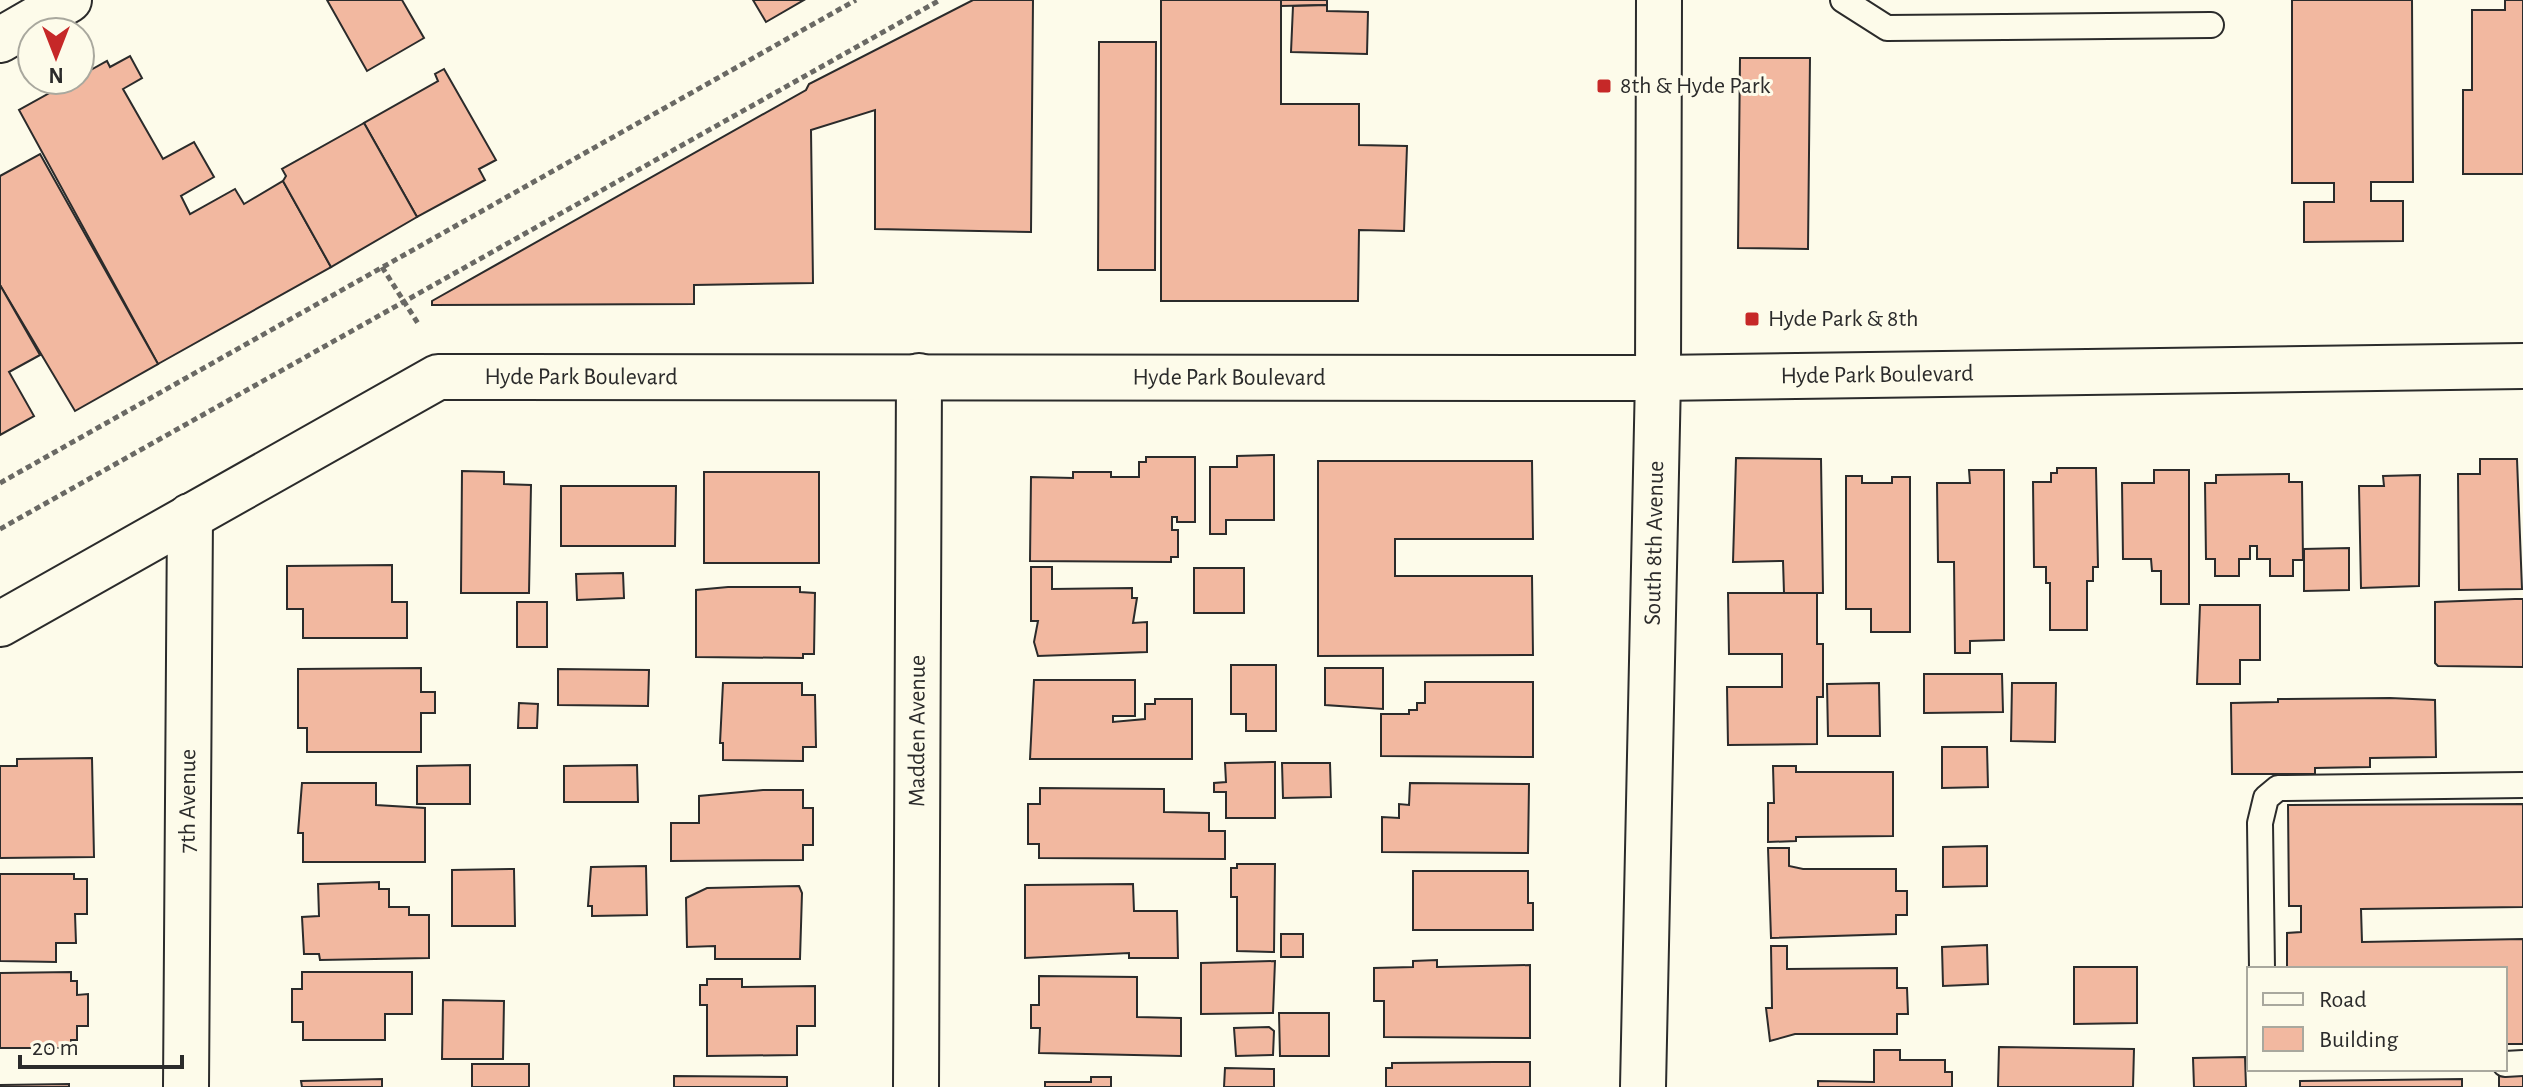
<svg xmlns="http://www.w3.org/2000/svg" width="2523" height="1087" viewBox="0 0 2523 1087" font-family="'Alegreya Sans',sans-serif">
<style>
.building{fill:#f2b8a0;stroke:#2b2b2b;stroke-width:2}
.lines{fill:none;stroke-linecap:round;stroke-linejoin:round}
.service-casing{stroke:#2b2b2b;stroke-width:28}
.minor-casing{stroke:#2b2b2b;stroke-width:48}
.tertiary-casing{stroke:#2b2b2b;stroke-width:48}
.path{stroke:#6a6964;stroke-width:5;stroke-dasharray:6 4;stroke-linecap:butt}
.service{stroke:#fdfbea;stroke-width:24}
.minor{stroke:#fdfbea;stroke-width:44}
.tertiary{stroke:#fdfbea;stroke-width:44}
.poi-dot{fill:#c62828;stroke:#fdfbea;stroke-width:3}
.labels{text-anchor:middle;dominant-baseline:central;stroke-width:6;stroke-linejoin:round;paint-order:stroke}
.poi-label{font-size:24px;fill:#2b2b2b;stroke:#fdfbea;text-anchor:start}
.street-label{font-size:24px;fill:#2b2b2b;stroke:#fdfbea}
</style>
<rect width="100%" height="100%" fill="#fdfbea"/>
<g class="building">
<path d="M327 0H402L424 38 367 71Z"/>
<path d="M753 0H804L766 22Z"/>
<path d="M973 0H1033L1031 232 875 229V110L811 130 813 283 694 285V304L432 305V301L806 90 809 84Z"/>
<path d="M1161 0H1281V104H1359V145L1407 146 1404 231 1359 230 1358 301H1161Z"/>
<path d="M1281 0H1327V5L1281 6Z"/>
<path d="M2292 0H2412L2413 182H2371V201H2403V241L2304 242V202H2334V183H2292Z"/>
<path d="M2505 0H2523V174H2463V90H2472V10H2505Z"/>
<path d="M1327 5V11L1368 12 1367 54 1291 52 1293 6Z"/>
<path d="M1099 42H1156L1155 270H1098Z"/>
<path d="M130 56 142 78 123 89 163 159 194 142 214 177 181 196 190 214 235 189 244 204 283 181 331 267 158 364 19 110 73 80H80V76L107 61 110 67Z"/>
<path d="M1740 58H1810L1808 249 1738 248Z"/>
<path d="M444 69 496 160 479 169 485 180 417 217 364 123 438 81 435 74Z"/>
<path d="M364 123 417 217 331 267 283 181 286 176 282 169Z"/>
<path d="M40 154 158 364 75 411 0 285V176Z"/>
<path d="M0 285 40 355 9 372 34 416 0 435Z"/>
<path d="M1274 455V520H1226V534H1210V467H1237V456Z"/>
<path d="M1146 457H1195V522H1177V517H1172V530H1178V557H1171V562L1030 561 1031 477 1073 478V472H1111V477H1139V462H1146Z"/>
<path d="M1736 458 1821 459 1823 593H1784L1783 561 1733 562Z"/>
<path d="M2480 459H2517L2522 589 2459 590 2458 474H2480Z"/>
<path d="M1318 461H1532L1533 539H1395V576H1532L1533 655 1318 656Z"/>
<path d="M2057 468H2096L2098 567H2093V581H2087V630H2050V583H2046V567H2034L2033 482H2051V473H2057Z"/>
<path d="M1969 470H2004V640L1970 641V653H1955L1954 562H1938L1937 483H1970Z"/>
<path d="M2154 470H2189V604H2161V571H2152L2151 559H2123L2122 483H2154Z"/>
<path d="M462 471 504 472V484L531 485 529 593H461Z"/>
<rect x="704" y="472" width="115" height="91"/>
<path d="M2289 474V482H2302L2303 560H2293V576H2270V559H2257V546H2250V559H2239V576H2215V559H2206L2205 483H2216V475Z"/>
<path d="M2420 475 2419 586 2361 588 2359 486H2384L2383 476Z"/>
<path d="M1846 476H1862V483H1892V477H1910V632H1871V609H1846Z"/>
<path d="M561 486H676L675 546H561Z"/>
<path d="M2349 548V590L2304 591V549Z"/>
<path d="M392 565V602H407V638H303V609H287V566Z"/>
<path d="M1031 567H1052V589L1132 588V598H1137L1133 623 1147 622V652L1038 656 1034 642 1038 621H1031Z"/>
<rect x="1194" y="568" width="50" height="45"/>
<path d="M623 573 624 598 577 600 576 574Z"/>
<path d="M728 587H800V592L815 593 814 654H803V658L696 657V590Z"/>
<path d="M1728 593H1817V644H1823V697H1817V744L1728 745 1727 687H1782V654H1729Z"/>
<path d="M2515 599H2523V667L2438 666 2435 663V602Z"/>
<rect x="517" y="602" width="30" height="45"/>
<path d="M2200 605H2260V660H2240V684H2197Z"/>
<path d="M1231 665H1276V731H1246V714H1231Z"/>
<path d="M421 668V692H435V713H421V752H307V728H298V669Z"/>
<path d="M1325 668H1383V709L1325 705Z"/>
<path d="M558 669 649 670 648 706 558 705Z"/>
<path d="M1924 674H2002L2003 712 1924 713Z"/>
<path d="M1034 680H1135V716H1113V722L1145 719V704H1155V699H1192V759H1030Z"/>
<path d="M1425 682H1533V757L1381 756V714H1409V710H1417V703H1425Z"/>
<path d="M723 683H802V695H815L816 747H803V761L723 760V743H720Z"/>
<path d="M1879 683 1880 736H1828L1827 684Z"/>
<path d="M2012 683H2056L2055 742 2011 741Z"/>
<path d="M2390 698 2435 700 2436 757 2370 758V767L2315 768V774H2232L2231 703 2278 702V699Z"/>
<path d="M519 703 538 704 537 728H518Z"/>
<path d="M1942 747H1987L1988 787 1942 788Z"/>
<path d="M92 758 94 857 0 858V766H17V759Z"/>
<path d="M1275 762V818H1226V792H1214V783L1226 782 1225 763Z"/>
<path d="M1282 763H1330L1331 797 1283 798Z"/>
<path d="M470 765V804H417V766Z"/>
<path d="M637 765 638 802H564V766Z"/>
<path d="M1773 766H1796V772H1893V836L1796 837V841L1768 842V803H1774Z"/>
<path d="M302 783H376V805L425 808V862H303V833H298Z"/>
<path d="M1410 783 1529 784 1528 853 1382 852V817L1399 818V804L1409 805Z"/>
<path d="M1040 788 1164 789V812L1209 813V831H1225V859L1039 858V844H1028V804H1040Z"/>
<path d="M763 790H803V808H813V845H803V860L671 861V823H699V796Z"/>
<path d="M2523 804V907L2361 909 2362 942 2523 939V1044H2505V969H2287V933L2301 932V906H2289L2288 805Z"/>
<path d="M1987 846V886L1943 887V847Z"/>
<path d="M1768 848H1789V866L1803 869H1896V891H1907V915H1896V934L1771 938Z"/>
<path d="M1237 864H1275L1274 952 1237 951V897H1231V868H1237Z"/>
<path d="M646 866 647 915 592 916V906H588L591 867Z"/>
<path d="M514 869 515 926H452V870Z"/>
<path d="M1413 871H1528V903H1533V930H1413Z"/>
<path d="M0 874H74V879H87V914H75L76 943H56V962L0 961Z"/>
<path d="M379 882V889H389V907H409V915H429V958L320 960 319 954H304L302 917 319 916 318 884Z"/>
<path d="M1133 884 1134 911H1177L1178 958H1129V953L1025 958V885Z"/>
<path d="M799 886 802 893 800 959H715V946L687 947 686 898 707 888Z"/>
<rect x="1281" y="934" width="22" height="23"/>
<path d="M1987 945 1988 984 1943 986 1942 947Z"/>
<path d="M1771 946H1787V969L1897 968V988H1907L1908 1014H1897V1034H1795L1770 1041 1766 1008H1772Z"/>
<path d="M1437 960V967L1530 965V1038L1384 1037V1001H1374V968L1413 967V961Z"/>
<path d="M1275 961 1273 1013 1201 1014V963Z"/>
<path d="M2074 967H2137V1023L2074 1024Z"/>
<path d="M71 972V981H77V995L88 994V1026H77V1040H71V1048H0V973Z"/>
<path d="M302 972H412V1014H385V1040H303V1022H292V989H302Z"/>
<path d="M1039 976 1137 977V1017L1181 1018V1056L1039 1053 1040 1028H1031V1005H1039Z"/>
<path d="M707 979H742V987L815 986V1026H797V1055L707 1056V1005H700V985H707Z"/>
<path d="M443 1000 504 1001 503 1059H442Z"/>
<path d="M1279 1013H1329V1056H1280Z"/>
<path d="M1269 1027 1274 1031 1273 1055 1236 1056 1234 1028Z"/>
<path d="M1999 1047 2134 1049 2133 1087H1998Z"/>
<path d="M1874 1050H1900V1060H1945V1072H1952V1087H1818V1081L1874 1082Z"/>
<path d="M2245 1057 2246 1087H2194L2193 1058Z"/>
<path d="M1494 1062H1530V1087H1386V1068H1392V1063Z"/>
<rect x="472" y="1064" width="57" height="23"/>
<path d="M1225 1068 1274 1069V1087H1224Z"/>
<rect x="2499" y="1072" width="24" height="15"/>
<path d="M674 1076 787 1077V1087H674Z"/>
<path d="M1091 1077H1111V1087H1045V1082H1091Z"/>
<path d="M382 1079V1087H302L301 1081Z"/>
<path d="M2462 1079V1087H2300V1081Z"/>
<path d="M69 1084V1087H0V1085Z"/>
</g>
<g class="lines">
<defs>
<g id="service">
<path d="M1843 0 1887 28 2211 25"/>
<path d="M2262 969 2260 823 2266 798 2278 788 2523 785"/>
<path d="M2505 1064 2523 1063"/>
</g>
<g id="minor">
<path id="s1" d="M186 1087 190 516"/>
<path id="s2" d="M916 1087 919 376"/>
</g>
<g id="tertiary">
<path d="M0 40 69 0"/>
<path id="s3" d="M0 624 438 377 1658 378 2523 366"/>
<path id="s4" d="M1643 1087 1658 378 1659 0"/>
</g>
</defs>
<use href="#service" class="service-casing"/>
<use href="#minor" class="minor-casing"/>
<use href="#tertiary" class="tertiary-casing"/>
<g class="path">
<path d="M382 267 419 325"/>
<path d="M0 483 856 0"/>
<path d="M0 529 940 0"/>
</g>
<use href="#service" class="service"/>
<use href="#minor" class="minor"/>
<use href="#tertiary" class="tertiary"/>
</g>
<g class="poi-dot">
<rect x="1596" y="78" width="16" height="16" rx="4"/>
<rect x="1744" y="311" width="16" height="16" rx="4"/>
</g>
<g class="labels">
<g class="poi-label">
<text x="1620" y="86">8th &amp; Hyde Park</text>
<text x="1768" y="319">Hyde Park &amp; 8th</text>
</g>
<g class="street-label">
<text stroke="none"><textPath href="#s3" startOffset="1942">Hyde Park Boulevard</textPath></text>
<text stroke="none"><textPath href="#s3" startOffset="646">Hyde Park Boulevard</textPath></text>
<text stroke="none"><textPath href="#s3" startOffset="1294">Hyde Park Boulevard</textPath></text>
<text stroke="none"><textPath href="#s4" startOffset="544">South 8th Avenue</textPath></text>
<text stroke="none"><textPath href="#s2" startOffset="356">Madden Avenue</textPath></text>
<text stroke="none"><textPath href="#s1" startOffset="286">7th Avenue</textPath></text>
</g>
</g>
<rect x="2247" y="967" width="260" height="104" fill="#fdfbea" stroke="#a9a89e" stroke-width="2"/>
<rect x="2263" y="993" width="40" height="12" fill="#fdfbea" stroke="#a9a89e" stroke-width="2"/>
<text x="2319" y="1007" font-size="24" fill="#2b2b2b">Road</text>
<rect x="2263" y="1027" width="40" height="24" fill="#f2b8a0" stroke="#a9a89e" stroke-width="2"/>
<text x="2319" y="1047" font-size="24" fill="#2b2b2b">Building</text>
<g transform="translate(56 56) rotate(180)"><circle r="38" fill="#fdfbea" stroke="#a9a89e" stroke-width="2"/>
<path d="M0-6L14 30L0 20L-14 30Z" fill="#c62828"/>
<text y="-12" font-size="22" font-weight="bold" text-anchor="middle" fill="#2b2b2b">N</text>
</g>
<path d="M20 1055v12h162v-12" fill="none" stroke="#2b2b2b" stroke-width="4"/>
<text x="32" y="1055" font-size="24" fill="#2b2b2b" stroke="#fdfbea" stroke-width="6" paint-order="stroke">20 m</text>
</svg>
